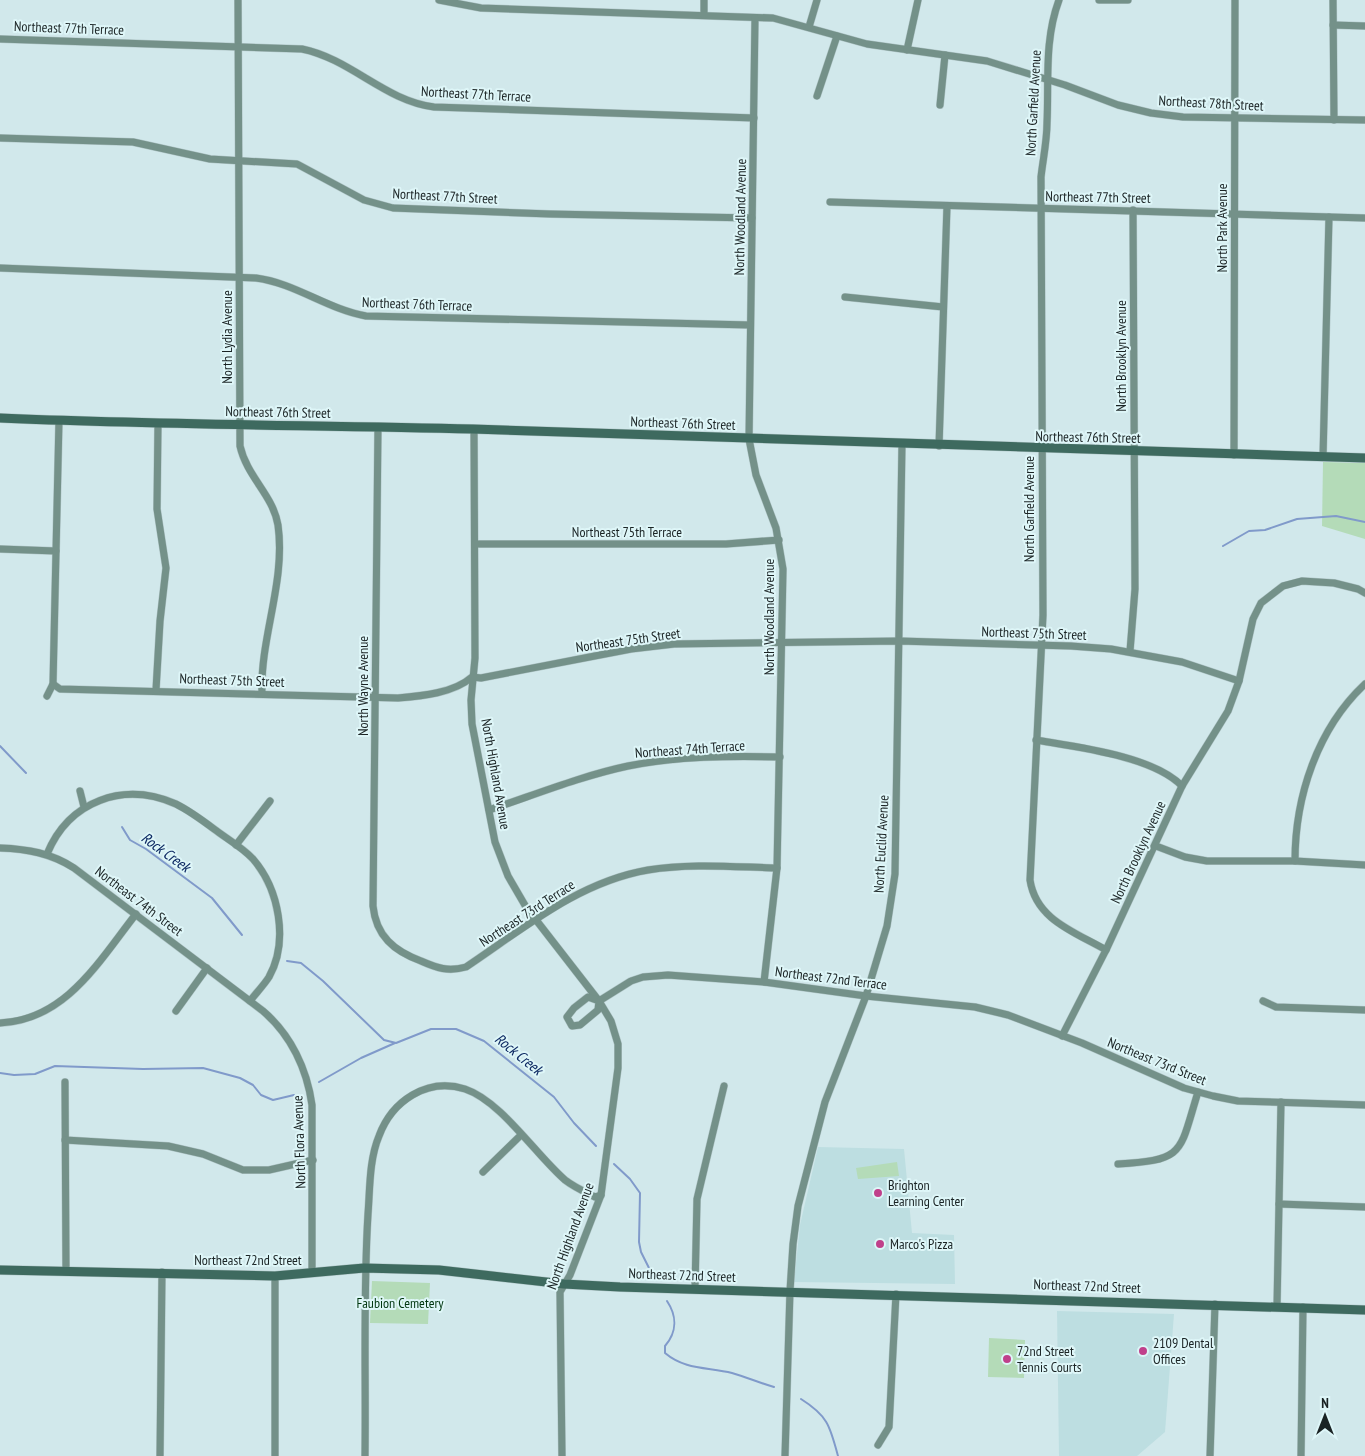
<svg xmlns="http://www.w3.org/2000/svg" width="1365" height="1456" viewBox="0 0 1365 1456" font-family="'PT Sans Narrow',sans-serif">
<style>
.built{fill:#bddee1}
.green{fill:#b4dbb8}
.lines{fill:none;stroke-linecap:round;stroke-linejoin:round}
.stream{stroke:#809aca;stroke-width:2}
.street-casing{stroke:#b0c5c7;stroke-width:8}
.secondary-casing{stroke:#b0c5c7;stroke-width:10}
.street{stroke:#749189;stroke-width:7}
.secondary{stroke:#3e6a5f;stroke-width:9}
.poi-dot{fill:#c0408b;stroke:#def6f8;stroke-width:2}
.labels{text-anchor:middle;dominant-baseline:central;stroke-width:4;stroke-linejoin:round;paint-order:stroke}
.street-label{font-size:14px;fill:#1a2324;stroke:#def6f8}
.poi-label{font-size:14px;fill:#1a2324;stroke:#def6f8;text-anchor:start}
.park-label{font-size:14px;fill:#00360f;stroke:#def6f8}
.water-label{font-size:15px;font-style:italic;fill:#0d2962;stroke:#def6f8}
</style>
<rect width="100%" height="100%" fill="#d1e8eb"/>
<g class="built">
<path d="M818 1147 904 1149 912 1233 954 1235 955 1284 794 1282 800 1225Z"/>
<path d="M1057 1311 1174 1314 1165 1432 1137 1456H1059Z"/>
</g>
<g class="green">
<path d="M1323 462 1365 463V539L1322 526Z"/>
<path d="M897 1162 899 1176 858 1179 856 1168Z"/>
<path d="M372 1281 430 1283 428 1324 370 1323Z"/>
<path d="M989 1338 1025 1340 1024 1378 988 1377Z"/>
</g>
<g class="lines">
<g class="stream">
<path d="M1223 546 1249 531 1265 530 1297 519 1336 516 1365 522"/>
<path d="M0 746 26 773"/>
<path d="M122 827 130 840 146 849 212 898 242 935"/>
<path d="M287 961 301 963 323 981 384 1040 396 1043 431 1029H456L484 1041 554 1097 574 1123 596 1146"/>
<path d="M0 1073 14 1075 35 1074 55 1066 143 1069 203 1068 240 1078 253 1085 261 1095 273 1100 294 1095"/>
<path d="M319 1082 361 1058 395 1043"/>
<path d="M614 1164 630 1179 640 1193 639 1242 641 1252 650 1270"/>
<path d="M667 1301C677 1316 677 1332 665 1346V1353C685 1370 708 1367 732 1373 746 1377 760 1383 774 1387"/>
<path d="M801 1399C828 1416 830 1426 838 1456"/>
</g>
<defs>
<g id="street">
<path d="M238 0 240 446C247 477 273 495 278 525 286 582 260 637 262 693"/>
<path d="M439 0 481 8 773 18 867 44 987 61 1065 85 1118 105 1151 113 1183 117 1365 120"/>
<path d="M1059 0C1044 40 1049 81 1047 123 1047 141 1043 159 1041 177L1043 615 1030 880C1036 920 1075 932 1106 950"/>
<path d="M1099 0H1128"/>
<path d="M1333 0 1334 120"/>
<path d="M704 15V0"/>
<path d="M755 18 749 439 756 475 776 528 783 569 777 868 764 982"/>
<path d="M1333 25 1365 26"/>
<path d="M809 27 817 0"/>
<path d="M0 39 302 49C351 59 385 101 434 107L754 118"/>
<path d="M907 50 918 0"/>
<path d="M817 96 837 36"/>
<path d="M940 105 945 55"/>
<path d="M0 138 133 142 210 159 297 164 364 200 393 208 550 214 752 218"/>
<path d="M830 202 1365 218"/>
<path d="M0 268 256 278C295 283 327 309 366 316L750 325"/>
<path d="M845 297 943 307"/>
<path d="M378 427 373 906C376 936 394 951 421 961 437 968 448 972 466 967 523 929 578 882 648 870 690 863 735 867 777 868"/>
<path d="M474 429 475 658 471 700 472 724 495 842 508 876 526 907 599 1001 611 1021 618 1044V1068L601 1195 570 1275 560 1292 562 1456"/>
<path d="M939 446 947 206"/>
<path d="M1234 455 1235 0"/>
<path d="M1323 457 1329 217"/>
<path d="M475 544H726L779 540"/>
<path d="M0 549 56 551"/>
<path d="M1130 651 1135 589 1133 210"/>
<path d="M53 684 60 689 398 698C422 696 454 693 472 677L481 678 631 649 674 644 900 641 1071 646 1111 649 1182 662 1239 681"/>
<path d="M156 690 160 621 166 568 157 509 158 424"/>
<path d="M47 696 53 684 59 420"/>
<path d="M1036 740C1077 747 1153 756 1182 786"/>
<path d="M80 791 84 807"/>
<path d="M489 810C534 795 581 776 628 766 678 756 729 756 780 757"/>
<path d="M236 845 270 801"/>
<path d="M1156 846 1185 857 1207 861H1295L1365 865"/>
<path d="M0 848C27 849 51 853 74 868L263 1011C291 1035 307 1069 312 1105V1273"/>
<path d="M47 854C69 801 123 781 176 804 190 811 202 820 214 829 227 839 242 847 253 859 279 889 289 941 269 977 264 985 256 993 250 1001"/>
<path d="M1295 861C1295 797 1317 729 1365 684"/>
<path d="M588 997 599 1001 598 1010 580 1025 572 1026 567 1017 574 1008Z"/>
<path d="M599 1001 631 981 643 977 668 975 764 982 866 996 975 1007 1008 1015 1082 1043 1184 1088 1213 1096 1238 1101 1365 1105"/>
<path d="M1263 1001 1276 1007 1365 1010"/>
<path d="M176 1011 207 968"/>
<path d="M0 1023C66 1020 99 961 136 914"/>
<path d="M1062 1036 1106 950 1182 786 1228 711 1239 681 1253 619 1261 603 1283 586 1302 581 1334 583 1358 589 1365 593"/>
<path d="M65 1082 66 1271"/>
<path d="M65 1140 168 1146 203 1154 243 1170H269L313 1160"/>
<path d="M1118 1164C1186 1160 1179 1153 1198 1092"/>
<path d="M483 1172 521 1135"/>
<path d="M1279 1204 1365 1207"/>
<path d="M695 1289 697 1199 724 1086"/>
<path d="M1277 1306 1281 1102"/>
<path d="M878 1445 889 1427 896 1294"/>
<path d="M160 1456 162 1272"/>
<path d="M275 1456V1276"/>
<path d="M365 1456C366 1375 363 1295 368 1214 370 1189 369 1160 379 1136 392 1101 427 1077 465 1089 501 1101 536 1155 565 1180 574 1187 585 1192 595 1197L601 1195"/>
<path d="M785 1456 790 1291 793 1244 798 1206 825 1102 866 996 887 926 895 874 902 444"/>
<path d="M1210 1456 1215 1304"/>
<path d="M1301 1456 1303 1307"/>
</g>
<g id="secondary">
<path d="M0 418C158 425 316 425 473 429 771 438 1068 451 1365 458"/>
<path d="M0 1270 275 1276 364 1268 439 1270 564 1284 620 1287 1365 1310"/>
</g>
</defs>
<use href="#street" class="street-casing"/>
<use href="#secondary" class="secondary-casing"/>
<use href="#street" class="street"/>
<use href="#secondary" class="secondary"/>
</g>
<g class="poi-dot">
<circle cx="878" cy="1193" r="5"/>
<circle cx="880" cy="1244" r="5"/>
<circle cx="1143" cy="1351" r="5"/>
<circle cx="1007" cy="1359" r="5"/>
</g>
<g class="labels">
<g class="street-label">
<text transform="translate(69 28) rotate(2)">Northeast 77th Terrace</text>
<text transform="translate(476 94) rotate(3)">Northeast 77th Terrace</text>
<text transform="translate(1033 103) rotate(-87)">North Garfield Avenue</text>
<text transform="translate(1211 103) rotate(3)">Northeast 78th Street</text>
<text transform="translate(445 196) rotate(3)">Northeast 77th Street</text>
<text transform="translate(1098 197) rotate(1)">Northeast 77th Street</text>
<text transform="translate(740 217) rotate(-89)">North Woodland Avenue</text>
<text transform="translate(1222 228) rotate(-90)">North Park Avenue</text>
<text transform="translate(417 304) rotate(2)">Northeast 76th Terrace</text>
<text transform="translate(227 337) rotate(-90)">North Lydia Avenue</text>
<text transform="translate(1121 356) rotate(-90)">North Brooklyn Avenue</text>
<text transform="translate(278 412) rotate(1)">Northeast 76th Street</text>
<text transform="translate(683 423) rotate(2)">Northeast 76th Street</text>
<text transform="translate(1088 437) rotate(1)">Northeast 76th Street</text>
<text transform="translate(1029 509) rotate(-90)">North Garfield Avenue</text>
<text x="627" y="532">Northeast 75th Terrace</text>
<text transform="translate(769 617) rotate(-90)">North Woodland Avenue</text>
<text transform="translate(1034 633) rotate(2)">Northeast 75th Street</text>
<text transform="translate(628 640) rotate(-8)">Northeast 75th Street</text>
<text transform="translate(232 680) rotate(2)">Northeast 75th Street</text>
<text transform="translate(363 686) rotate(-90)">North Wayne Avenue</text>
<text transform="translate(690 749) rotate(-4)">Northeast 74th Terrace</text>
<text transform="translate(496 774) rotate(80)">North Highland Avenue</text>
<text transform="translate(881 844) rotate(-87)">North Euclid Avenue</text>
<text transform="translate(1138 852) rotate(-65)">North Brooklyn Avenue</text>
<text transform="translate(139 901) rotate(37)">Northeast 74th Street</text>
<text transform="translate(527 913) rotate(-33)">Northeast 73rd Terrace</text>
<text transform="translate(831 978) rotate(7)">Northeast 72nd Terrace</text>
<text transform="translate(1157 1061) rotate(22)">Northeast 73rd Street</text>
<text transform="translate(299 1142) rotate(-92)">North Flora Avenue</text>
<text transform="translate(570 1236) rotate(-70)">North Highland Avenue</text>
<text x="248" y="1260">Northeast 72nd Street</text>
<text transform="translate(682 1275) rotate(2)">Northeast 72nd Street</text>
<text transform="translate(1087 1286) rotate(2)">Northeast 72nd Street</text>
</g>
<g class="poi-label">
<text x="888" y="1185">Brighton<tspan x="888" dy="16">Learning Center</tspan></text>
<text x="890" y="1244">Marco's Pizza</text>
<text x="1153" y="1343">2109 Dental<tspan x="1153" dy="16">Offices</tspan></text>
<text x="1017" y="1351">72nd Street<tspan x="1017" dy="16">Tennis Courts</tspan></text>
</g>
<g class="park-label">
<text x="400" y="1303">Faubion Cemetery</text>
</g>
<g class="water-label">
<text transform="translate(166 852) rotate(36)">Rock Creek</text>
<text transform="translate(519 1054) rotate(39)">Rock Creek</text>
</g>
</g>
<g transform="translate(1325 1416)" stroke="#def6f8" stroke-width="4" paint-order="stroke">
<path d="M0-4L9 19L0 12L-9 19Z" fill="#1a2324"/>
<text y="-8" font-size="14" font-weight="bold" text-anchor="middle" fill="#1a2324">N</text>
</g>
</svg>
